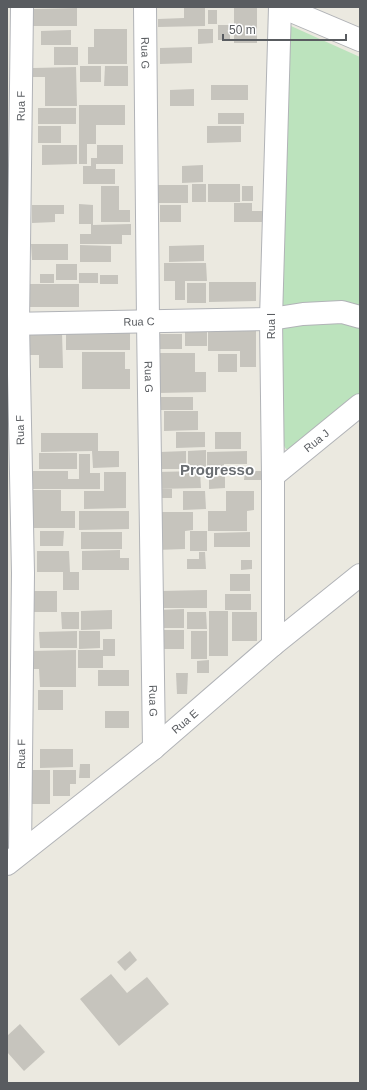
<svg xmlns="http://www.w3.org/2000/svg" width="367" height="1090" viewBox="0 0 367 1090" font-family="Helvetica,sans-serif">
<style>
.green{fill:#bce3bd}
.building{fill:#c6c4bd}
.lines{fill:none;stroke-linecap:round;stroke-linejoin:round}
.minor-casing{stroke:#b1b3b7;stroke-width:24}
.minor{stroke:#fff;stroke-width:22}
.labels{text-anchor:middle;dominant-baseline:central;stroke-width:3.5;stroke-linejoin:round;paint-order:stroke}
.street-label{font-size:11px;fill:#595c60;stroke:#fff}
.district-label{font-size:15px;font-weight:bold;fill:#6a6e72;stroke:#fff}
</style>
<rect width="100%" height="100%" fill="#ebe9e0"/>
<path class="green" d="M291 26 360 57V394L293 449H286L283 444 280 32Z"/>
<g class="building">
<path d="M184 7H205V26L158 27V19L184 18Z"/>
<rect x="234" y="7" width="23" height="36"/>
<path d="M77 8V26H33V9Z"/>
<rect x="208" y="10" width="9" height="14"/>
<rect x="218" y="25" width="12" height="15"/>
<path d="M94 29H127V64H88V47H94Z"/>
<path d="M198 29H213V43L198 44Z"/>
<path d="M71 30V45H41V31Z"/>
<rect x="54" y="47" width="24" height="18"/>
<path d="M192 47V63L160 64V48Z"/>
<rect x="80" y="66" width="21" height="16"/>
<path d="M105 66H128V86H104Z"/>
<path d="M76 67 77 106H45V77H33V68Z"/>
<rect x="211" y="85" width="37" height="15"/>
<path d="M194 89V106H170V90Z"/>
<path d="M79 105H125V125H96V144H87V164H79Z"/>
<rect x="38" y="108" width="38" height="16"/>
<rect x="218" y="113" width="26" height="11"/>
<rect x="38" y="126" width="23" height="17"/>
<path d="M207 126H241V142L207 143Z"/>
<path d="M42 145H77V164L42 165Z"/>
<path d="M97 145H123V164H96V169H115V184H83V166H91V158H97Z"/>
<path d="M203 165V182L182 183V166Z"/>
<rect x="192" y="184" width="14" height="18"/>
<rect x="208" y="184" width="32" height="18"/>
<rect x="157" y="185" width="31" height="18"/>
<path d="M101 186H119V210H130V222H101Z"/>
<rect x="242" y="186" width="11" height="15"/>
<path d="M234 203H252V211H263V222H234Z"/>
<path d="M79 204 93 205V225L131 224V235H122V244H80V234H91V224H79Z"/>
<path d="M32 205H64V214H55V222L32 223Z"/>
<rect x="160" y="205" width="21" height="17"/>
<path d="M31 244H68V260H32Z"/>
<path d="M80 245 111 246V262H80Z"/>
<path d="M204 245V261L169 262V246Z"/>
<path d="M164 263H206L207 281H185V300H175V281H164Z"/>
<rect x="56" y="264" width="21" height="16"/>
<rect x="79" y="273" width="19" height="10"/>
<rect x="40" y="274" width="14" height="9"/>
<rect x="100" y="275" width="18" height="9"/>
<path d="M209 282H256V301L209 302Z"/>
<rect x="187" y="283" width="19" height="20"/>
<rect x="27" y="284" width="52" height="23"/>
<path d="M208 329H256V367H240V351H208Z"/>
<rect x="185" y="331" width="22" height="15"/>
<path d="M28 332H62L63 368H39V355H29Z"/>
<path d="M130 332V350H66V333Z"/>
<rect x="156" y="334" width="26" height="15"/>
<path d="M82 352H125V369H130V389H82Z"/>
<path d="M158 353H195V372H206V392L158 393Z"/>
<rect x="218" y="354" width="19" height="18"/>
<rect x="160" y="397" width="33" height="13"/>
<path d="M164 411H198V430L164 431Z"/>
<path d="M176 432H205V447L176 448Z"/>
<rect x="215" y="432" width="26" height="17"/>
<path d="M41 433H98V451H119V467L93 468 92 451 41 452Z"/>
<path d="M206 450V467L188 468V451Z"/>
<path d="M186 451V469H160V452Z"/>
<path d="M247 451V464H224V471H207V452Z"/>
<rect x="39" y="453" width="38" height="16"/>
<path d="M79 454H90V473H100V489H33V471H68V479H79Z"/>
<path d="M200 471 201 488 156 489V472Z"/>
<path d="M245 471H261V480H244Z"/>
<path d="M104 472H126V508L84 509V491H104Z"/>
<path d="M209 476H225V488L209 489Z"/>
<path d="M159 489H172V498H160Z"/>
<path d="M32 490H61V511H75V528H33Z"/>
<path d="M183 491H205L206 509 183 510Z"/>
<path d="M226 491H254V510L247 511V531H208V511H226Z"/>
<path d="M79 511H129V529L79 530Z"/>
<path d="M162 512H193V530L185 531V549L156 550V530H162Z"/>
<path d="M40 531H64L63 546H40Z"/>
<rect x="190" y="531" width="17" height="20"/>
<rect x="81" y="532" width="41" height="17"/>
<path d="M250 532V547H214V533Z"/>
<path d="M120 550V558H129V570H82V551Z"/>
<path d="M37 551H69L70 572H79V590H63V572H37Z"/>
<path d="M199 552H205L206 569H187V559H199Z"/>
<path d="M241 560H252V569L241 570Z"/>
<rect x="230" y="574" width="20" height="17"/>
<path d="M207 590V608H160V591Z"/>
<rect x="26" y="591" width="31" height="21"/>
<rect x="225" y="594" width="26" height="16"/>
<path d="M184 609V628H157V610Z"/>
<path d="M112 610V629L81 630V611Z"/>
<rect x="209" y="611" width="19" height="45"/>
<path d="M61 612H79V629H62Z"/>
<path d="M187 612H206L207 629H187Z"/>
<rect x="232" y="612" width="25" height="29"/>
<rect x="160" y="630" width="24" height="19"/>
<path d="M77 631V648H40L39 632Z"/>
<path d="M79 631H100V648L79 649Z"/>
<rect x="191" y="631" width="16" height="28"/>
<path d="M103 639H115V656H103V668H78V650H103Z"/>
<path d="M76 650V687H40L39 669H31V651Z"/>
<path d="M209 660V673H197V661Z"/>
<rect x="98" y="670" width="31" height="16"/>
<path d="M176 673H188L187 694H177Z"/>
<rect x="38" y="690" width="25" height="20"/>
<rect x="105" y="711" width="24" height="17"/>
<path d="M40 749H73V767L40 768Z"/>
<path d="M80 764H90V778H79Z"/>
<rect x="32" y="770" width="18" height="34"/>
<path d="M53 770H76V784H70V796H53Z"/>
<path d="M130 951 137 960 125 971 117 962Z"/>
<path d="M111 974 127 993 147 977 169 1004 119 1046 80 999Z"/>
<path d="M20 1024 45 1052 24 1071 7 1052V1036Z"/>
</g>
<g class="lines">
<defs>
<g id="minor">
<path id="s1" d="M145 7 148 321 154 748"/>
<path d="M282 7 360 40"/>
<path id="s2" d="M7 324 271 319 303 314 342 312 360 317"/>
<path id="s3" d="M273 476 360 405"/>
<path d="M273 645V476L271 319 280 7"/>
<path id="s4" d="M20 853 23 573 18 324 22 7"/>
<path id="s5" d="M7 864 154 748 273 645 360 575"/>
</g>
</defs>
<use href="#minor" class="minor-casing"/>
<use href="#minor" class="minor"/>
</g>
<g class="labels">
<g class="street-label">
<text stroke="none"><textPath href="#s1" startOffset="46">Rua G</textPath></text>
<text stroke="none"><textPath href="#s4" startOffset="747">Rua F</textPath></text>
<text stroke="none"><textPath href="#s2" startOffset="132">Rua C</textPath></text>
<text transform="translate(271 326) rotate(-90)">Rua I</text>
<text stroke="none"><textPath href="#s1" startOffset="370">Rua G</textPath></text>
<text transform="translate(20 430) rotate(-91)">Rua F</text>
<text stroke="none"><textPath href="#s3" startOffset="56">Rua J</textPath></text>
<text stroke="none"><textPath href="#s1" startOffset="694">Rua G</textPath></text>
<text stroke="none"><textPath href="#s5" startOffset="228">Rua E</textPath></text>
<text stroke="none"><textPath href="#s4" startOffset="99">Rua F</textPath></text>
</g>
<g class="district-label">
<text x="217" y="469">Progresso</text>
</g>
</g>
<rect width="367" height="1090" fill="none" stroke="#595c60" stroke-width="16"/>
<path d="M223 34v6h123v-6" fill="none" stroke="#595c60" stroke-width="2"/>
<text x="229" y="34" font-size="12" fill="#595c60" stroke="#ffffff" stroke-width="3" paint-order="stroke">50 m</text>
</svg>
